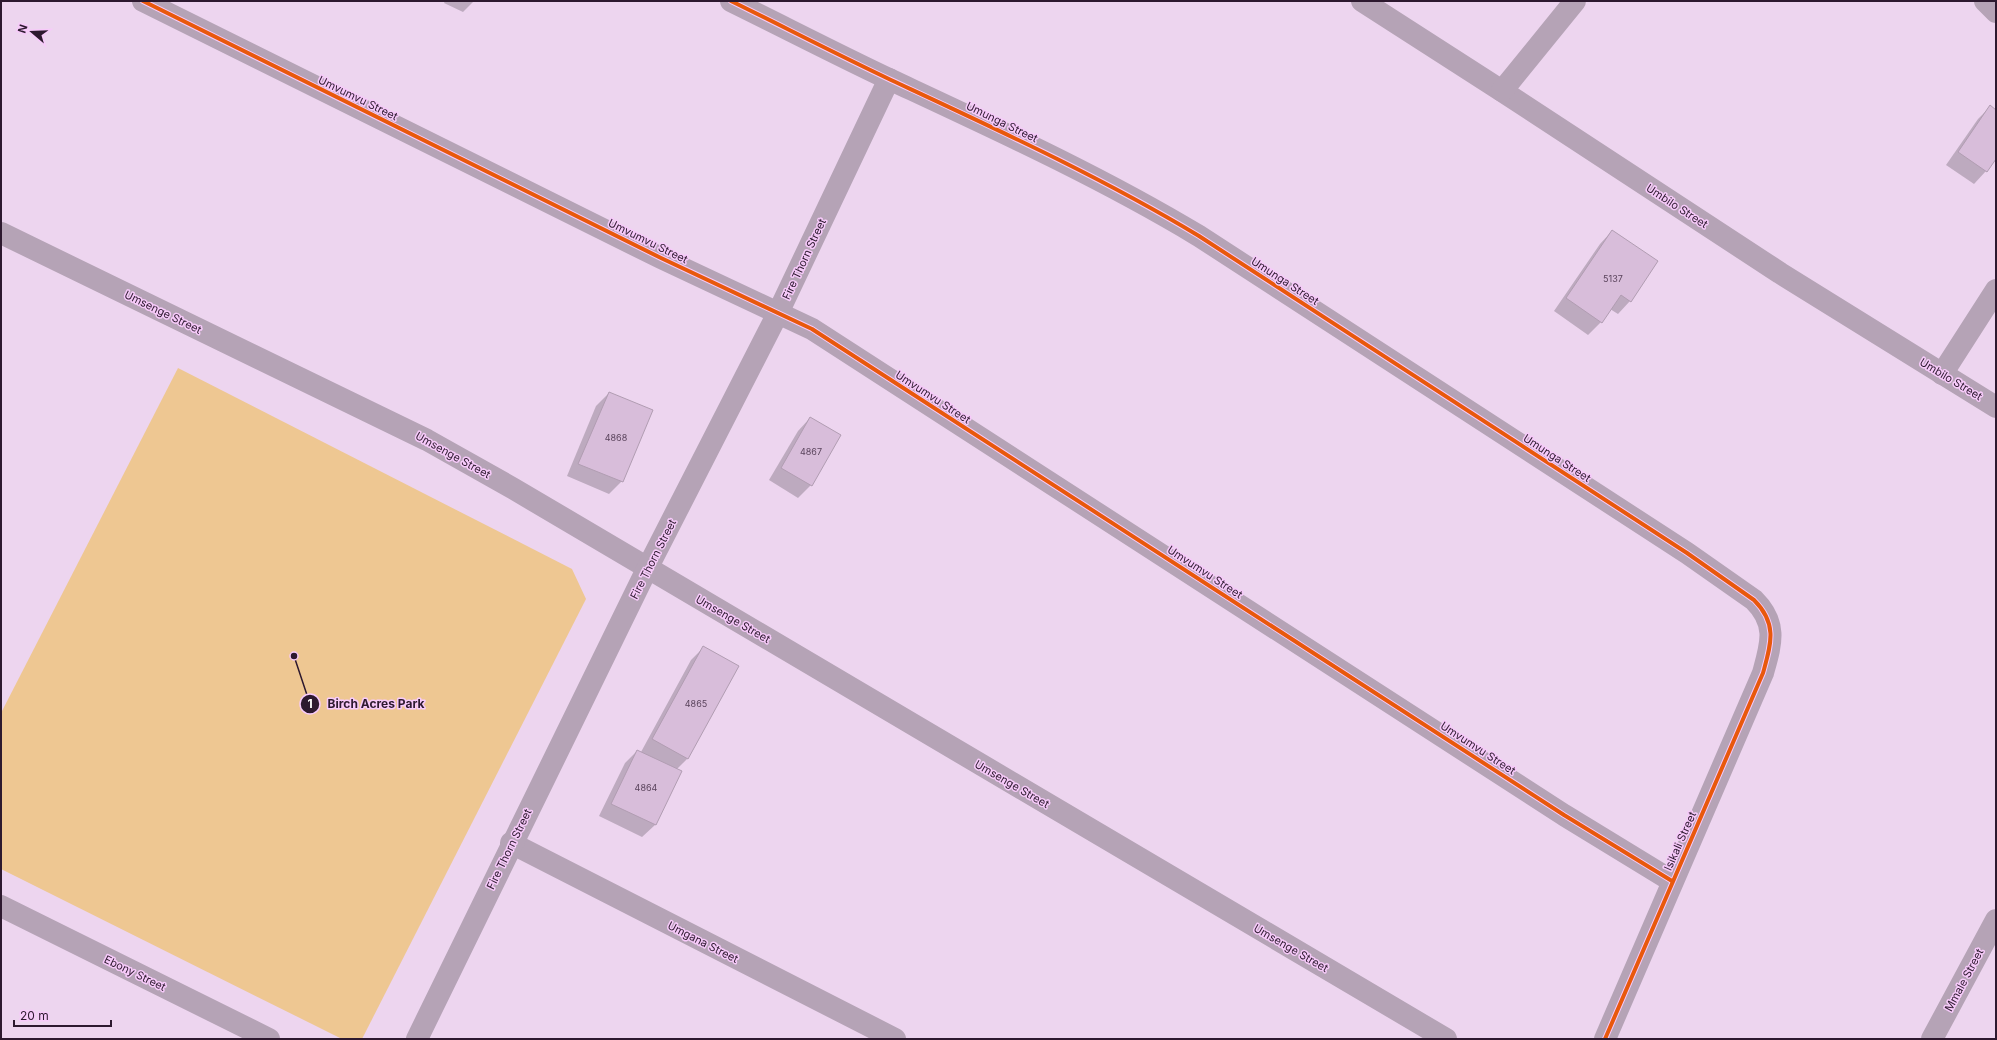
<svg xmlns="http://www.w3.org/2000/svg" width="1997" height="1040" viewBox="0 0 1997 1040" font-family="Inter,sans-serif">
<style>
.green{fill:#eec792}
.shadow{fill:#0003}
.building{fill:#d8bdda;stroke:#b19db2}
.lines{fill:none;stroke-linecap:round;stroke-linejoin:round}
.street{stroke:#b5a3b6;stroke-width:22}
.cycleway-casing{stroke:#f7cafa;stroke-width:6}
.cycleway{stroke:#e8590c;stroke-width:4}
.labels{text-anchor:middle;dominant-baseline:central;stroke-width:3;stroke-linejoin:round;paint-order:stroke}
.number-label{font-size:9px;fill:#5a445c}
.street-label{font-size:11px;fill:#2d192f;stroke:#f7cafa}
.leader{fill:none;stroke:#2d192f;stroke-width:1.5}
.callout-dot{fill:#2d192f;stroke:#f7cafa;stroke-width:1.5}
.mark-label{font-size:12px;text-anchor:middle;font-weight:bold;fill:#fff}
.callout-label{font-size:12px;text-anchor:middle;font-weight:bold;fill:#2d192f;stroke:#f7cafa;stroke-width:3;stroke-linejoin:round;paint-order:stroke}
</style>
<rect width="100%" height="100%" fill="#edd5ef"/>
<path class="green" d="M178 368 572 569 586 599 362 1039H342L1 869V713Z"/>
<g class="shadow">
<path d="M445 1H474L463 12 444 3Z"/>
<path d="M1990 107 1996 111V157L1986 171 1974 184 1946 165 1978 119Z"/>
<path d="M1612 231 1630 301 1618 314 1610 309 1601 322 1588 335 1554 311 1600 244Z"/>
<path d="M609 393 622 481 609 494 567 476 596 406Z"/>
<path d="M810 418 811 485 798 498 769 480 798 431Z"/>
<path d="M703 648 738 667 687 759 676 770 680 772 655 825 642 837 599 816 625 763 637 751 641 752 691 660Z"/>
</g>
<g class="building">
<path d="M1990 105 1996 110V159L1987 172 1958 152Z"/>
<path d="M1612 230 1658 261 1631 302 1621 295 1602 323 1566 298Z"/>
<path d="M609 392 653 410 623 482 578 464Z"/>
<path d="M810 417 841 435 812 486 781 468Z"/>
<path d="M703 646 739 666 688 759 652 739Z"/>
<path d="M637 750 682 771 656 825 611 804Z"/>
</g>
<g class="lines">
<g class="street">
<path d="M143 1 661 258 812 329 1564 815 1672 881"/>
<path d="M731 1C784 27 838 55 891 80 996 129 1101 177 1199 236L1687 553 1754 600C1778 624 1771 644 1763 673L1605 1039"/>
<path d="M1362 1 1502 91 1780 273 1996 407"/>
<path d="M1985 1 1996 12"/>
<path d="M1502 91 1575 1"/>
<path d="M1 233 427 440 514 489 1446 1039"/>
<path d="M1942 374 1996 290"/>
<path d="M511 843 895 1039"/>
<path d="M1 906 269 1039"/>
<path d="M417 1039 647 569 778 313 889 79"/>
<path d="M1932 1039 1996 920"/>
</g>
<defs>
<g id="cycleway">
<path d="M143 1 661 258 812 329 1564 815 1672 881"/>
<path d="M731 1C784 27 838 55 891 80 996 129 1101 177 1199 236L1687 553 1754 600C1778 624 1771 644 1763 673L1605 1039"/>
</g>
</defs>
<use href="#cycleway" class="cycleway-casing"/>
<use href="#cycleway" class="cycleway"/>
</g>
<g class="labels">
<g class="number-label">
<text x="1613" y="278">5137</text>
<text x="616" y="437">4868</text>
<text x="811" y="451">4867</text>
<text x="696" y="703">4865</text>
<text x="646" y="787">4864</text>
</g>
<g class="street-label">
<text transform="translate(358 98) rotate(26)">Umvumvu Street</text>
<text transform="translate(1002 122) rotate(26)">Umunga Street</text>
<text transform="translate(1677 206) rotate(33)">Umbilo Street</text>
<text transform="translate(648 241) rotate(26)">Umvumvu Street</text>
<text transform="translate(804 259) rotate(-65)">Fire Thorn Street</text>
<text transform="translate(1285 281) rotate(33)">Umunga Street</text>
<text transform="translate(163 312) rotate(26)">Umsenge Street</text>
<text transform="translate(1951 379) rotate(31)">Umbilo Street</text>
<text transform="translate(933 397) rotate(33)">Umvumvu Street</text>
<text transform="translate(453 455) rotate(29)">Umsenge Street</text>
<text transform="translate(1557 458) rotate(33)">Umunga Street</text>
<text transform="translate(653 559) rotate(-63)">Fire Thorn Street</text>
<text transform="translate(1205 572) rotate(33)">Umvumvu Street</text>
<text transform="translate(733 619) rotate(30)">Umsenge Street</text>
<text transform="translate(1478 748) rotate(33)">Umvumvu Street</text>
<text transform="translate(1012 784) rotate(30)">Umsenge Street</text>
<text transform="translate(1680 841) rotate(-66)">Isikali Street</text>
<text transform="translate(509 849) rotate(-64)">Fire Thorn Street</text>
<text transform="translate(703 942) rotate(27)">Umgana Street</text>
<text transform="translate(1291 948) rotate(30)">Umsenge Street</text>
<text transform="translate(135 973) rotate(26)">Ebony Street</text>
<text transform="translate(1964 980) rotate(-62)">Mmale Street</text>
</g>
</g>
<path class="leader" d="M294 656L310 704"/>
<g class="callout-dot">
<circle cx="294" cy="656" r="4"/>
<circle cx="310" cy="704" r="10"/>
</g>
<g class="mark-label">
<text x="310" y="708">1</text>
</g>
<g class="callout-label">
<text x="376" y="708">Birch Acres Park</text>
</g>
<rect width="1997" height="1040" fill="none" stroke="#2d192f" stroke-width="4"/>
<g transform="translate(32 32) rotate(289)" stroke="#f7cafa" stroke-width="3" paint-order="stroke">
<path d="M0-3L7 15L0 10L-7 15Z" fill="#2d192f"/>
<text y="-6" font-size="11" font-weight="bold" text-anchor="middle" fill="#2d192f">N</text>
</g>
<path d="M14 1020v6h97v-6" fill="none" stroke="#2d192f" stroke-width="2"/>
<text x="20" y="1020" font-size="12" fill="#2d192f" stroke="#f7cafa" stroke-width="3" paint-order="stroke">20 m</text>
</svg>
